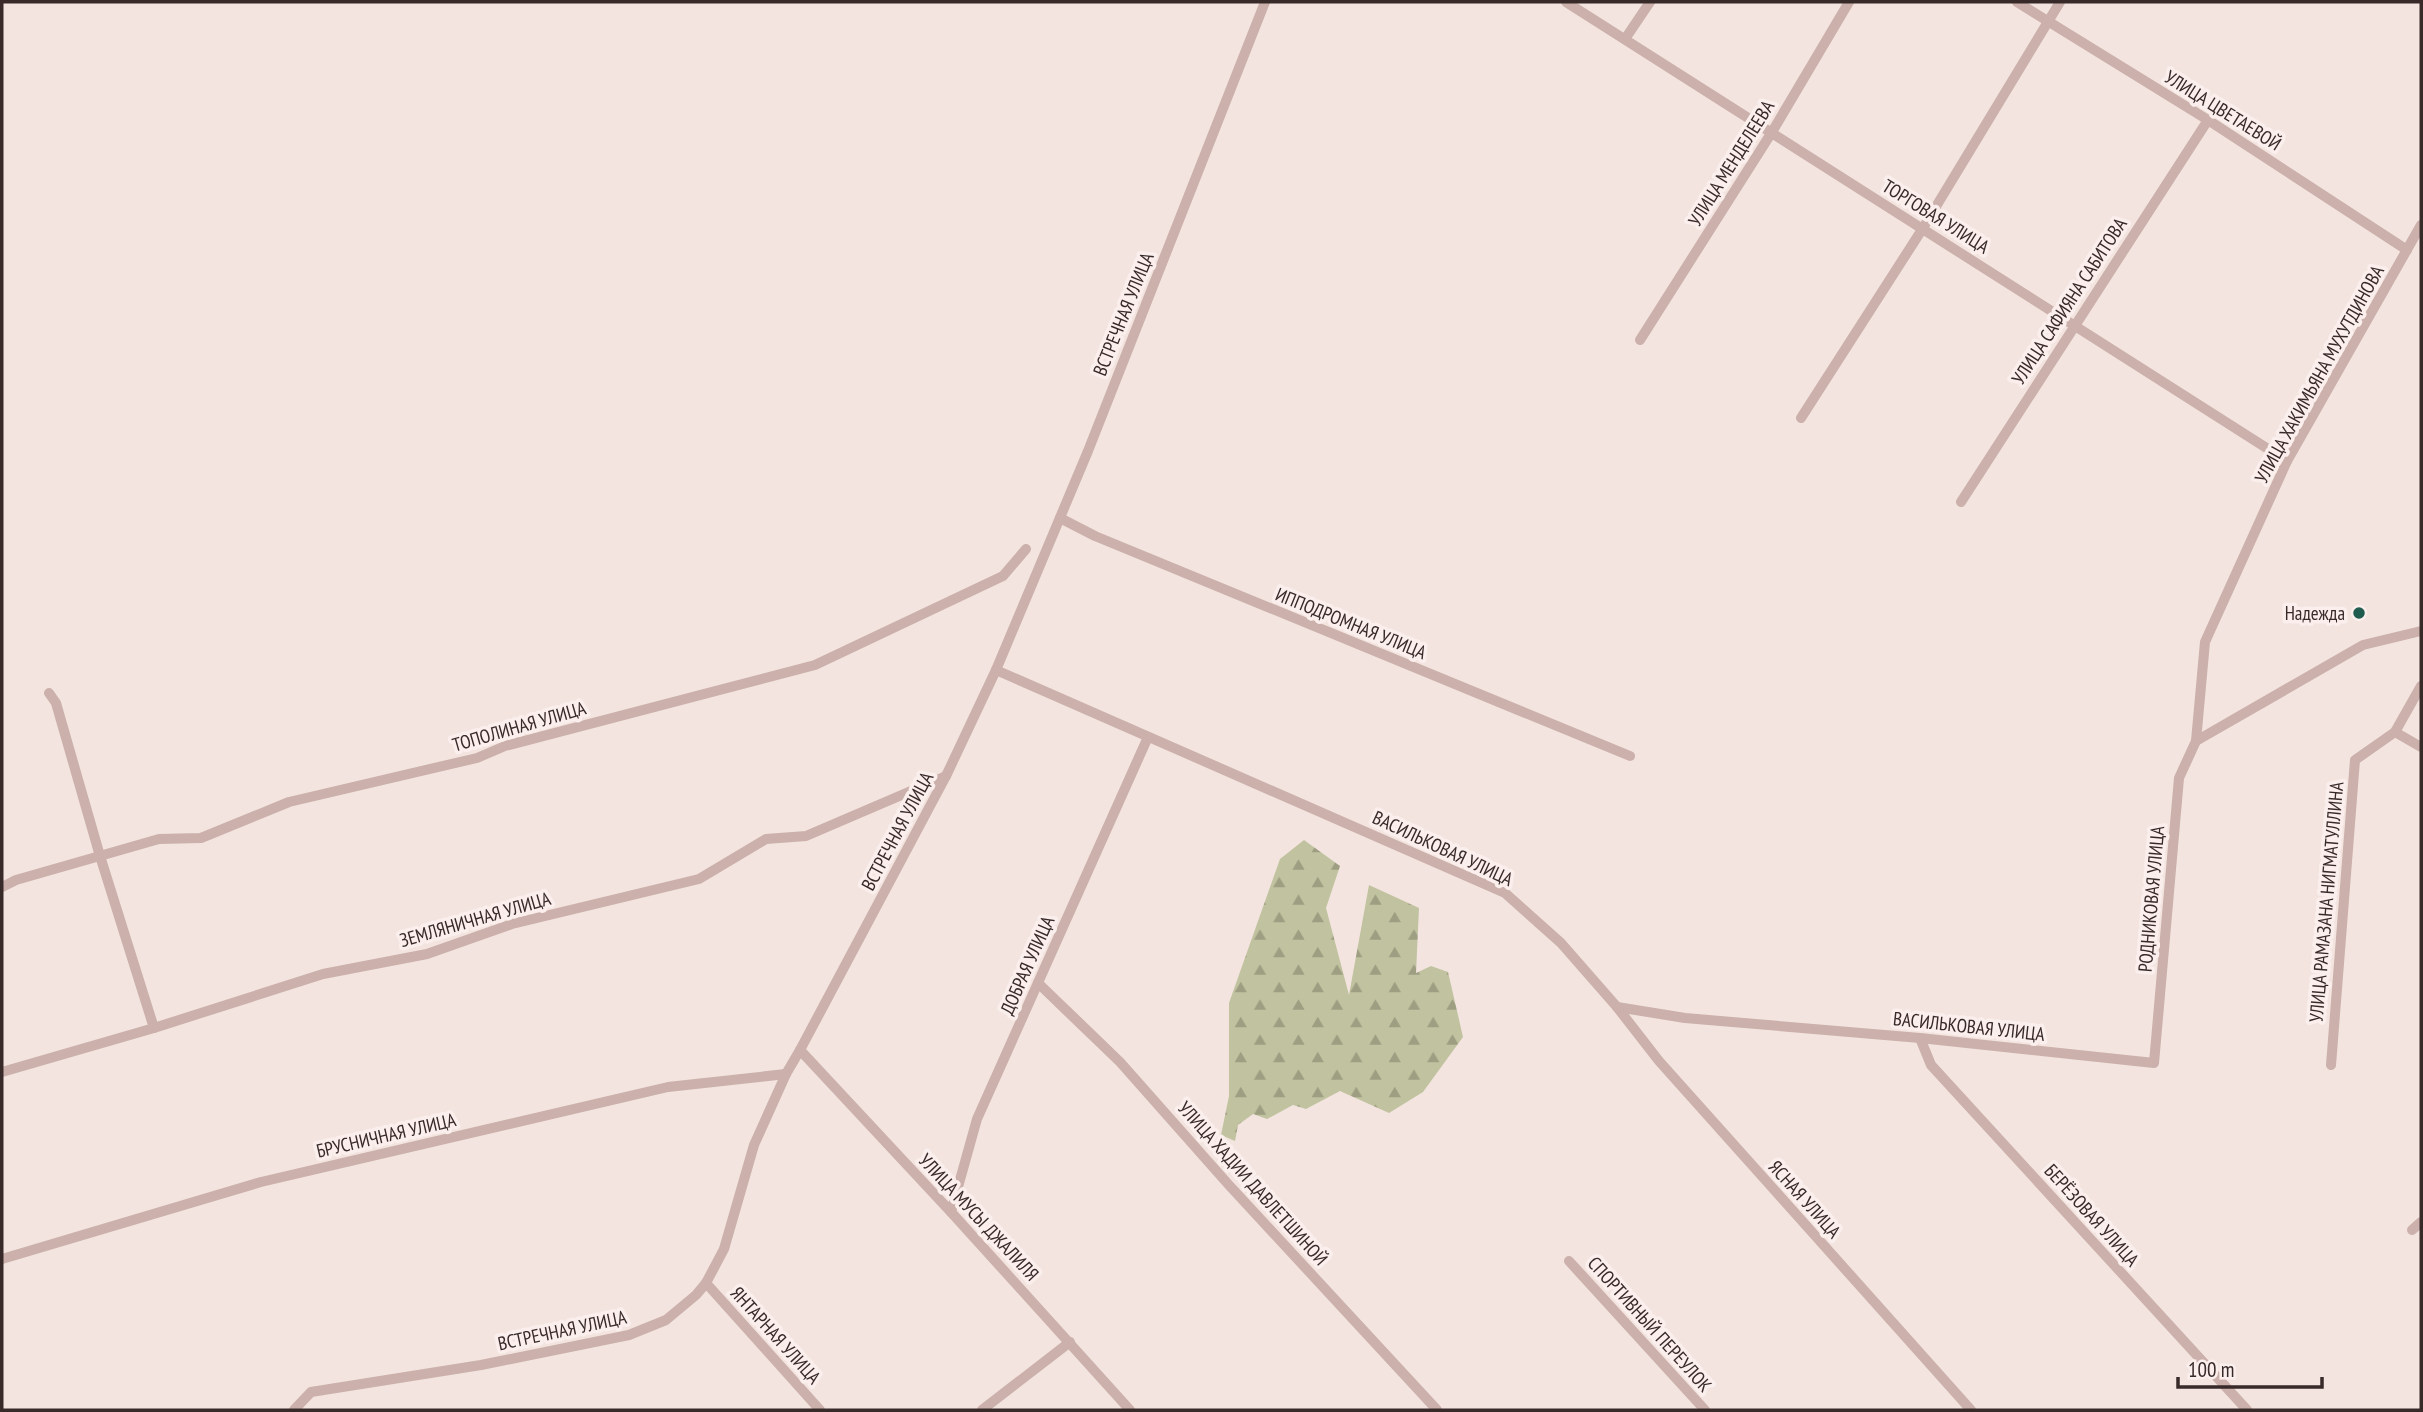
<svg xmlns="http://www.w3.org/2000/svg" width="2423" height="1412" viewBox="0 0 2423 1412" font-family="'PT Sans Narrow',sans-serif">
<style>
.forest{fill:url(#forest-firs)}
.lines{fill:none;stroke-linecap:round;stroke-linejoin:round}
.street{stroke:#cbb0ab;stroke-width:10}
.poi-dot{fill:#1f5b4e;stroke:#faefec;stroke-width:2.5}
.labels{text-anchor:middle;dominant-baseline:central;stroke-width:7;stroke-linejoin:round;paint-order:stroke}
.street-label{font-size:19px;fill:#392a2a;stroke:#faefec}
.poi-label{font-size:19px;fill:#392a2a;stroke:#faefec;text-anchor:end}
</style>
<defs>
<pattern id="forest-firs" width="22" height="20" patternUnits="userSpaceOnUse" patternTransform="scale(1.75)"><rect width="22" height="20" fill="#c1c29f"/><path d="M5 1l3.5 6h-7zM16 11l3.5 6h-7z" fill="#9e9e82"/></pattern>
</defs>
<rect width="100%" height="100%" fill="#f3e4df"/>
<path class="forest" d="M1304 840 1340 866 1326 908 1349 995 1369 885 1419 908 1416 973 1431 966 1448 972 1463 1037 1423 1092 1389 1113 1340 1091 1306 1109 1293 1105 1267 1119 1253 1114 1238 1125 1235 1141 1221 1135 1229 1096V1003L1280 859Z"/>
<g class="lines">
<g class="street">
<path d="M1566 2 2287 461"/>
<path d="M2017 2 2208 120 2407 250"/>
<path d="M1625 39 1650 2"/>
<path d="M1640 340 1772 132 1849 2"/>
<path d="M1801 418 1923 228 2060 2"/>
<path d="M1961 502 2208 120"/>
<path d="M1060 518 1095 536 1630 756"/>
<path d="M996 670 1505 893 1561 943 1617 1007 1659 1061 1971 1410"/>
<path d="M49 693 56 703 100 856 154 1028"/>
<path d="M2395 732 2421 747"/>
<path d="M2196 741 2363 645 2421 631"/>
<path d="M2 887 16 880 159 839 201 838 289 802 477 758 505 746 815 665 1003 576 1026 549"/>
<path d="M1038 983 1120 1062 1228 1184 1437 1410"/>
<path d="M1617 1007 1685 1018 1920 1038 2154 1063 2179 778 2196 741 2205 642 2287 461 2421 225"/>
<path d="M1920 1038 1931 1065 2247 1410"/>
<path d="M800 1050 951 1212 1130 1410"/>
<path d="M2331 1065 2355 760 2395 732 2421 686"/>
<path d="M2 1072 154 1028 323 974 427 954 512 924 699 879 766 839 806 836 946 776"/>
<path d="M951 1212 977 1119 1148 737"/>
<path d="M2412 1230 2421 1222"/>
<path d="M2 1259 261 1182 668 1087 786 1074"/>
<path d="M1569 1261 1705 1410"/>
<path d="M706 1283 820 1410"/>
<path d="M294 1410 311 1392 481 1365 629 1335 666 1320 696 1295 706 1283 724 1249 754 1145 786 1074 800 1050 946 776 996 670 1088 451 1265 2"/>
<path d="M982 1410 1070 1342"/>
</g>
</g>
<circle class="poi-dot" cx="2359" cy="613" r="7"/>
<g class="labels">
<g class="street-label">
<text transform="translate(2223 110) rotate(32)">УЛИЦА ЦВЕТАЕВОЙ</text>
<text transform="translate(1731 163) rotate(-58)">УЛИЦА МЕНДЕЛЕЕВА</text>
<text transform="translate(1936 216) rotate(32)">ТОРГОВАЯ УЛИЦА</text>
<text transform="translate(2069 301) rotate(-57)">УЛИЦА САФИЯНА САБИТОВА</text>
<text transform="translate(1123 314) rotate(-68)">ВСТРЕЧНАЯ УЛИЦА</text>
<text transform="translate(2319 374) rotate(-61)">УЛИЦА ХАКИМЬЯНА МУХУТДИНОВА</text>
<text transform="translate(1351 623) rotate(22)">ИППОДРОМНАЯ УЛИЦА</text>
<text transform="translate(519 726) rotate(-16)">ТОПОЛИНАЯ УЛИЦА</text>
<text transform="translate(897 831) rotate(-62)">ВСТРЕЧНАЯ УЛИЦА</text>
<text transform="translate(1443 848) rotate(25)">ВАСИЛЬКОВАЯ УЛИЦА</text>
<text transform="translate(2151 899) rotate(-85)">РОДНИКОВАЯ УЛИЦА</text>
<text transform="translate(2326 902) rotate(-85)">УЛИЦА РАМАЗАНА НИГМАТУЛЛИНА</text>
<text transform="translate(475 919) rotate(-16)">ЗЕМЛЯНИЧНАЯ УЛИЦА</text>
<text transform="translate(1027 965) rotate(-66)">ДОБРАЯ УЛИЦА</text>
<text transform="translate(1969 1026) rotate(6)">ВАСИЛЬКОВАЯ УЛИЦА</text>
<text transform="translate(386 1135) rotate(-13)">БРУСНИЧНАЯ УЛИЦА</text>
<text transform="translate(1253 1183) rotate(48)">УЛИЦА ХАДИИ ДАВЛЕТШИНОЙ</text>
<text transform="translate(1805 1199) rotate(48)">ЯСНАЯ УЛИЦА</text>
<text transform="translate(2092 1215) rotate(48)">БЕРЁЗОВАЯ УЛИЦА</text>
<text transform="translate(979 1217) rotate(47)">УЛИЦА МУСЫ ДЖАЛИЛЯ</text>
<text transform="translate(1650 1324) rotate(48)">СПОРТИВНЫЙ ПЕРЕУЛОК</text>
<text transform="translate(562 1330) rotate(-12)">ВСТРЕЧНАЯ УЛИЦА</text>
<text transform="translate(776 1335) rotate(48)">ЯНТАРНАЯ УЛИЦА</text>
</g>
<g class="poi-label">
<text x="2345" y="613">Надежда</text>
</g>
</g>
<rect width="2423" height="1412" fill="none" stroke="#392a2a" stroke-width="7"/>
<path d="M2178 1377v10h144v-10" fill="none" stroke="#392a2a" stroke-width="3.5"/>
<text x="2188" y="1377" font-size="21" fill="#392a2a" stroke="#faefec" stroke-width="5" paint-order="stroke">100 m</text>
</svg>
